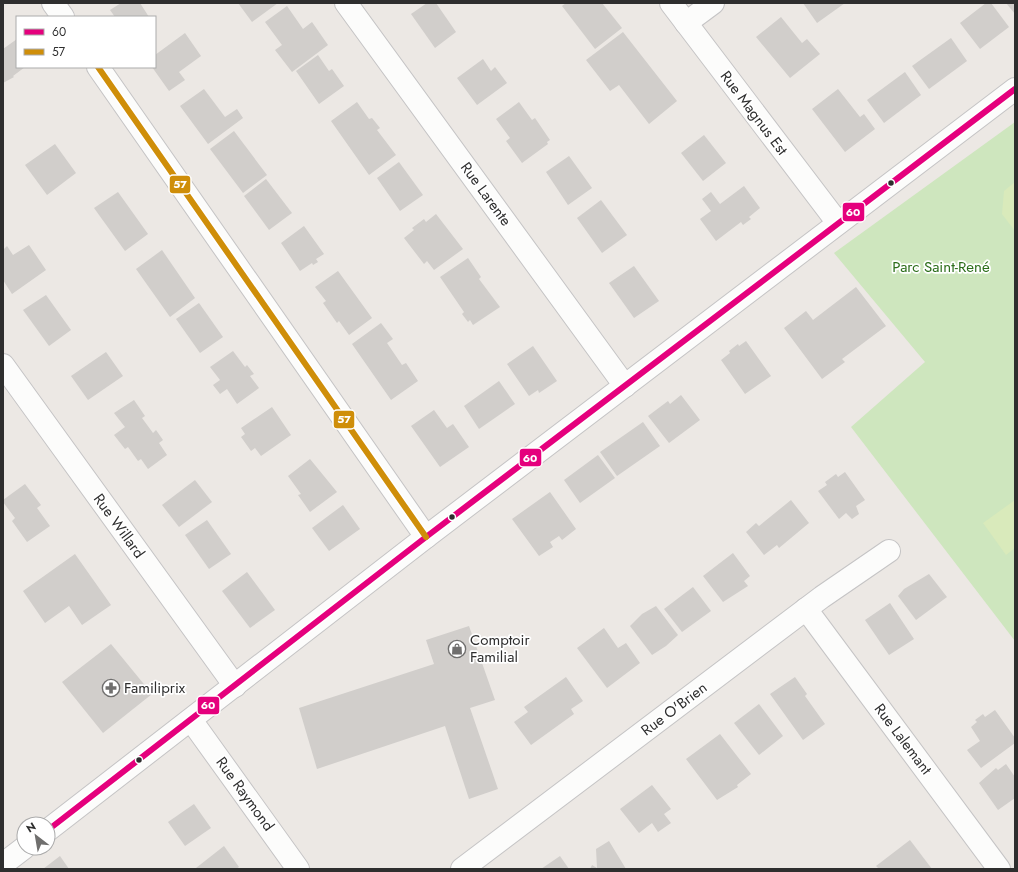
<svg xmlns="http://www.w3.org/2000/svg" width="1018" height="872" viewBox="0 0 1018 872" font-family="Jost,sans-serif">
<style>
.green{fill:#cee6be}
.pitch{fill:#d9eabb}
.building{fill:#d1cecb}
.lines{fill:none;stroke-linecap:round;stroke-linejoin:round}
.street-casing{stroke:#c5c4c5;stroke-width:24}
.secondary-casing{stroke:#c5c4c5;stroke-width:24}
.street{stroke:#fcfcfb;stroke-width:22}
.secondary{stroke:#fcfcfb;stroke-width:22}
.bus-1-casing{stroke:#fff;stroke-width:9}
.bus-2-casing{stroke:#fff;stroke-width:9}
.bus-1{stroke:#e5007d;stroke-width:6}
.bus-2{stroke:#cf8e09;stroke-width:6}
.bus-dot{fill:#2e2e2e;stroke:#fff;stroke-width:1.5}
.labels{text-anchor:middle;dominant-baseline:central;stroke-width:3.5;stroke-linejoin:round;paint-order:stroke}
.street-label{font-size:15px;fill:#2e2e2e;stroke:#fff}
.park-label{font-size:15px;fill:#2c6e1b;stroke:#fff}
.poi-label{font-size:15px;fill:#2e2e2e;stroke:#fff;text-anchor:start}
.line-badge{stroke:#fff;stroke-width:1.5}
.badge-label{font-size:11px;text-anchor:middle;font-weight:bold;fill:#fff}
</style>
<rect width="100%" height="100%" fill="#ece8e4"/>
<path class="green" d="M1015 122V641L851 427 925 362 834 253Z"/>
<g class="pitch">
<path d="M1015 182V231L1002 214 1004 191Z"/>
<path d="M1015 500V548L1006 555 983 523Z"/>
</g>
<g class="building">
<path d="M121 3H140L149 17H115L110 10Z"/>
<path d="M238 3H278L252 22Z"/>
<path d="M427 3H436L456 32 435 48 411 14Z"/>
<path d="M566 3H602L622 28 595 49 562 6Z"/>
<path d="M803 3H845L817 23Z"/>
<path d="M986 3H991L1009 27 980 49 960 23Z"/>
<path d="M1006 3H1015V14Z"/>
<path d="M287 6 303 29 312 22 328 45 292 72 275 50 282 45 265 22Z"/>
<path d="M781 17 802 43 807 39 820 54 790 78 756 37Z"/>
<path d="M623 32 677 101 649 124 619 85 610 91 586 60Z"/>
<path d="M185 33 201 56 179 72 185 80 169 91 152 67H155V55Z"/>
<path d="M951 38 967 61 929 89 912 66Z"/>
<path d="M17 39V67H25L13 76 14 77 3 83V49Z"/>
<path d="M318 55 329 71 332 69 344 86 319 104 296 71Z"/>
<path d="M483 59 491 71 495 67 507 83 477 105 457 78Z"/>
<path d="M905 72 921 95 884 123 867 100Z"/>
<path d="M204 89 225 117 237 109 243 118 208 144 180 106Z"/>
<path d="M838 89 860 117 864 114 875 129 845 152 812 109Z"/>
<path d="M357 102 369 119 372 118 380 128 377 130 396 155 369 175 331 121Z"/>
<path d="M519 102 532 120 535 118 550 140 547 142 548 144 522 163 506 141 510 138 496 119Z"/>
<path d="M234 131 267 175 243 193 210 149Z"/>
<path d="M704 135 726 163 703 181 681 153Z"/>
<path d="M55 144 76 173 47 195 25 165Z"/>
<path d="M569 156 592 188 568 205 546 172Z"/>
<path d="M399 162 423 195 400 211 377 178Z"/>
<path d="M266 179 292 213 269 230 244 196Z"/>
<path d="M744 186 760 208 749 217 751 219 743 225 741 222 716 241 700 219 711 211 702 199 711 192 720 204Z"/>
<path d="M118 192 148 234 125 251 94 208Z"/>
<path d="M601 200 627 235 602 253 577 218Z"/>
<path d="M436 214 463 249 434 270 427 261 424 264 404 238 414 230 412 228 424 219 426 222Z"/>
<path d="M304 226 324 254 316 259 318 262 313 265 312 263 300 271 281 243Z"/>
<path d="M29 245 46 270 12 294 3 280V250L7 246 13 255Z"/>
<path d="M162 250 195 298 170 317 136 269Z"/>
<path d="M468 258 481 277 479 279 500 307 473 325 470 320 468 322 462 314 464 312 440 277Z"/>
<path d="M634 266 659 301 634 318 609 283Z"/>
<path d="M338 271 372 318 349 335 339 321 337 323 323 303 326 301 315 287Z"/>
<path d="M856 287 886 326 842 359 845 362 822 379 784 328 806 311 813 320Z"/>
<path d="M46 295 71 330 49 346 23 310Z"/>
<path d="M199 303 223 337 200 353 176 319Z"/>
<path d="M381 323 393 339 387 343 402 365 406 363 418 381 391 400 352 344Z"/>
<path d="M746 341 771 376 745 394 721 360 730 353 729 351 738 344 739 346Z"/>
<path d="M533 346 557 381 539 393 538 390 529 396 507 364Z"/>
<path d="M233 351 245 367 247 365 254 374 250 376 259 388 237 404 227 389 220 394 213 385 220 380 210 367Z"/>
<path d="M106 352 123 376 88 400 71 376Z"/>
<path d="M499 381 515 404 479 429 464 406Z"/>
<path d="M681 395 700 420 669 443 648 416 668 401 670 404Z"/>
<path d="M134 400 145 416 142 418 153 433 156 430 163 440 159 443 167 455 148 469 141 459 138 461 128 447 125 449 114 435 125 427 114 413Z"/>
<path d="M272 407 291 435 261 456 255 448 251 451 241 437 245 434 241 428Z"/>
<path d="M434 410 447 428 453 424 469 447 440 467 411 426Z"/>
<path d="M643 422 660 446 617 476 600 452Z"/>
<path d="M598 455 615 478 580 503 564 480Z"/>
<path d="M310 459 337 492 310 512 298 495 301 494 288 476Z"/>
<path d="M845 472 865 500 856 506 859 514 852 519 846 513 839 519 818 491 827 485 825 482 836 474 838 477Z"/>
<path d="M195 480 212 502 179 527 162 505Z"/>
<path d="M25 484 41 505 37 508 50 526 27 542 12 521 15 518 3 502V500Z"/>
<path d="M550 492 576 529 562 540 559 536 550 542 553 547 539 556 512 519Z"/>
<path d="M791 500 809 523 779 548 777 545 764 555 746 532 756 523 759 526Z"/>
<path d="M343 505 360 529 329 551 312 528Z"/>
<path d="M207 520 231 554 209 569 185 535Z"/>
<path d="M733 553 750 576 744 581 748 586 723 602 703 576Z"/>
<path d="M75 554 111 605 82 625 69 606 45 623 23 591Z"/>
<path d="M247 572 275 610 250 628 222 591Z"/>
<path d="M929 574 947 597 916 620 898 596 904 589Z"/>
<path d="M693 587 711 611 682 632 664 609Z"/>
<path d="M890 603 914 639 889 655 865 620Z"/>
<path d="M656 606 678 635 666 646 652 655 630 626 642 614Z"/>
<path d="M469 626 495 700 470 708 498 789 469 799 445 726 317 769 299 708 434 664 426 640Z"/>
<path d="M604 628 618 648 626 643 640 663 607 688 577 648Z"/>
<path d="M111 644 152 694 103 733 62 682Z"/>
<path d="M566 677 583 701 571 709 574 714 531 745 514 722 528 712 524 707Z"/>
<path d="M795 677 807 694 805 696 825 724 803 740 770 694Z"/>
<path d="M759 704 783 736 759 755 734 723Z"/>
<path d="M995 710 1015 738V743L981 768 967 750 980 741 971 727 977 722 975 720 983 714 985 717Z"/>
<path d="M720 734 751 774 737 785 738 787 717 800 686 759Z"/>
<path d="M1006 764 1015 777V798L998 810 979 783 996 768 998 770Z"/>
<path d="M652 785 671 809 664 814 671 823 658 832 652 823 639 833 620 809Z"/>
<path d="M194 804 211 828 185 846 168 822Z"/>
<path d="M910 840 932 869H879L876 866Z"/>
<path d="M609 841 626 869H590L592 865 597 868 596 849Z"/>
<path d="M224 846 239 867 236 869H197L196 868Z"/>
<path d="M60 856 69 869H43Z"/>
<path d="M560 856 569 869H541Z"/>
</g>
<g class="lines">
<defs>
<g id="street">
<path d="M53 3 63 17"/>
<path d="M346 3 625 386"/>
<path d="M671 3 838 223"/>
<path d="M686 23 713 3"/>
<path d="M98 67 426 537"/>
<path d="M3 365 235 686"/>
<path d="M806 609 999 869"/>
<path d="M191 720 298 869"/>
<path d="M462 869 822 597 889 551"/>
</g>
<g id="secondary">
<path d="M48 830 426 537 1015 89"/>
<path d="M3 864 24 848"/>
</g>
</defs>
<use href="#street" class="street-casing"/>
<use href="#secondary" class="secondary-casing"/>
<use href="#street" class="street"/>
<use href="#secondary" class="secondary"/>
<defs>
<path id="bus-1" d="M48 830 426 537 1015 89"/>
<path id="bus-2" d="M98 67 426 537"/>
</defs>
<use href="#bus-1" class="bus-1-casing"/>
<use href="#bus-2" class="bus-2-casing"/>
<use href="#bus-1" class="bus-1"/>
<use href="#bus-2" class="bus-2"/>
</g>
<defs>
<symbol id="shop-ring" viewBox="-11 -11 22 22"><circle r="9.5" fill="#fff" stroke="#706f6e" stroke-width="1.5"/><path d="M-5-2.5h2.3a2.7 3.5 0 0 1 5.4 0H5L5.5 6h-11ZM-1.5-2.5h3a1.5 2.3 0 0 0-3 0Z" fill="#706f6e"/></symbol>
<symbol id="pharmacy-ring" viewBox="-11 -11 22 22"><circle r="9.5" fill="#fff" stroke="#706f6e" stroke-width="1.5"/><path d="M-2-6h4v4h4v4h-4v4h-4v-4h-4v-4h4Z" fill="#706f6e"/></symbol>
</defs>
<g fill-rule="evenodd">
<use href="#shop-ring" x="447" y="639" width="20" height="20"/>
<use href="#pharmacy-ring" x="101" y="678" width="20" height="20"/>
</g>
<g class="bus-dot">
<circle cx="891" cy="183" r="3.5"/>
<circle cx="452" cy="517" r="3.5"/>
<circle cx="139" cy="760" r="3.5"/>
</g>
<g class="labels">
<g class="street-label">
<text transform="translate(754 113) rotate(53)">Rue Magnus Est</text>
<text transform="translate(486 194) rotate(54)">Rue Larente</text>
<text transform="translate(119 526) rotate(54)">Rue Willard</text>
<text transform="translate(674 709) rotate(-37)">Rue O'Brien</text>
<text transform="translate(903 739) rotate(53)">Rue Lalemant</text>
<text transform="translate(245 794) rotate(54)">Rue Raymond</text>
</g>
<g class="park-label">
<text x="941" y="267">Parc Saint-René</text>
</g>
<g class="poi-label">
<text x="470" y="640">Comptoir<tspan x="470" dy="17">Familial</tspan></text>
<text x="124" y="688">Familiprix</text>
</g>
</g>
<g class="line-badge">
<rect x="169" y="175" width="22" height="19" rx="4" fill="#cf8e09"/>
<rect x="842" y="202" width="23" height="20" rx="4" fill="#e5007d"/>
<rect x="333" y="410" width="22" height="19" rx="4" fill="#cf8e09"/>
<rect x="519" y="448" width="23" height="19" rx="4" fill="#e5007d"/>
<rect x="197" y="696" width="23" height="19" rx="4" fill="#e5007d"/>
</g>
<g class="badge-label">
<text x="180" y="188">57</text>
<text x="853" y="216">60</text>
<text x="344" y="423">57</text>
<text x="530" y="462">60</text>
<text x="208" y="709">60</text>
</g>
<rect width="1018" height="872" fill="none" stroke="#2e2e2e" stroke-width="8"/>
<rect x="16" y="16" width="140" height="52" fill="#ffffff" stroke="#ababab"/>
<rect x="24" y="29" width="20" height="6" fill="#e5007d" stroke="#ababab"/>
<text x="52" y="36" font-size="12" fill="#2e2e2e">60</text>
<rect x="24" y="49" width="20" height="6" fill="#cf8e09" stroke="#ababab"/>
<text x="52" y="56" font-size="12" fill="#2e2e2e">57</text>
<g transform="translate(36 836) rotate(329)"><circle r="19" fill="#ffffff" stroke="#ababab"/>
<path d="M0-3L7 15L0 10L-7 15Z" fill="#706f6e"/>
<text y="-6" font-size="11" font-weight="bold" text-anchor="middle" fill="#2e2e2e">N</text>
</g>
</svg>
